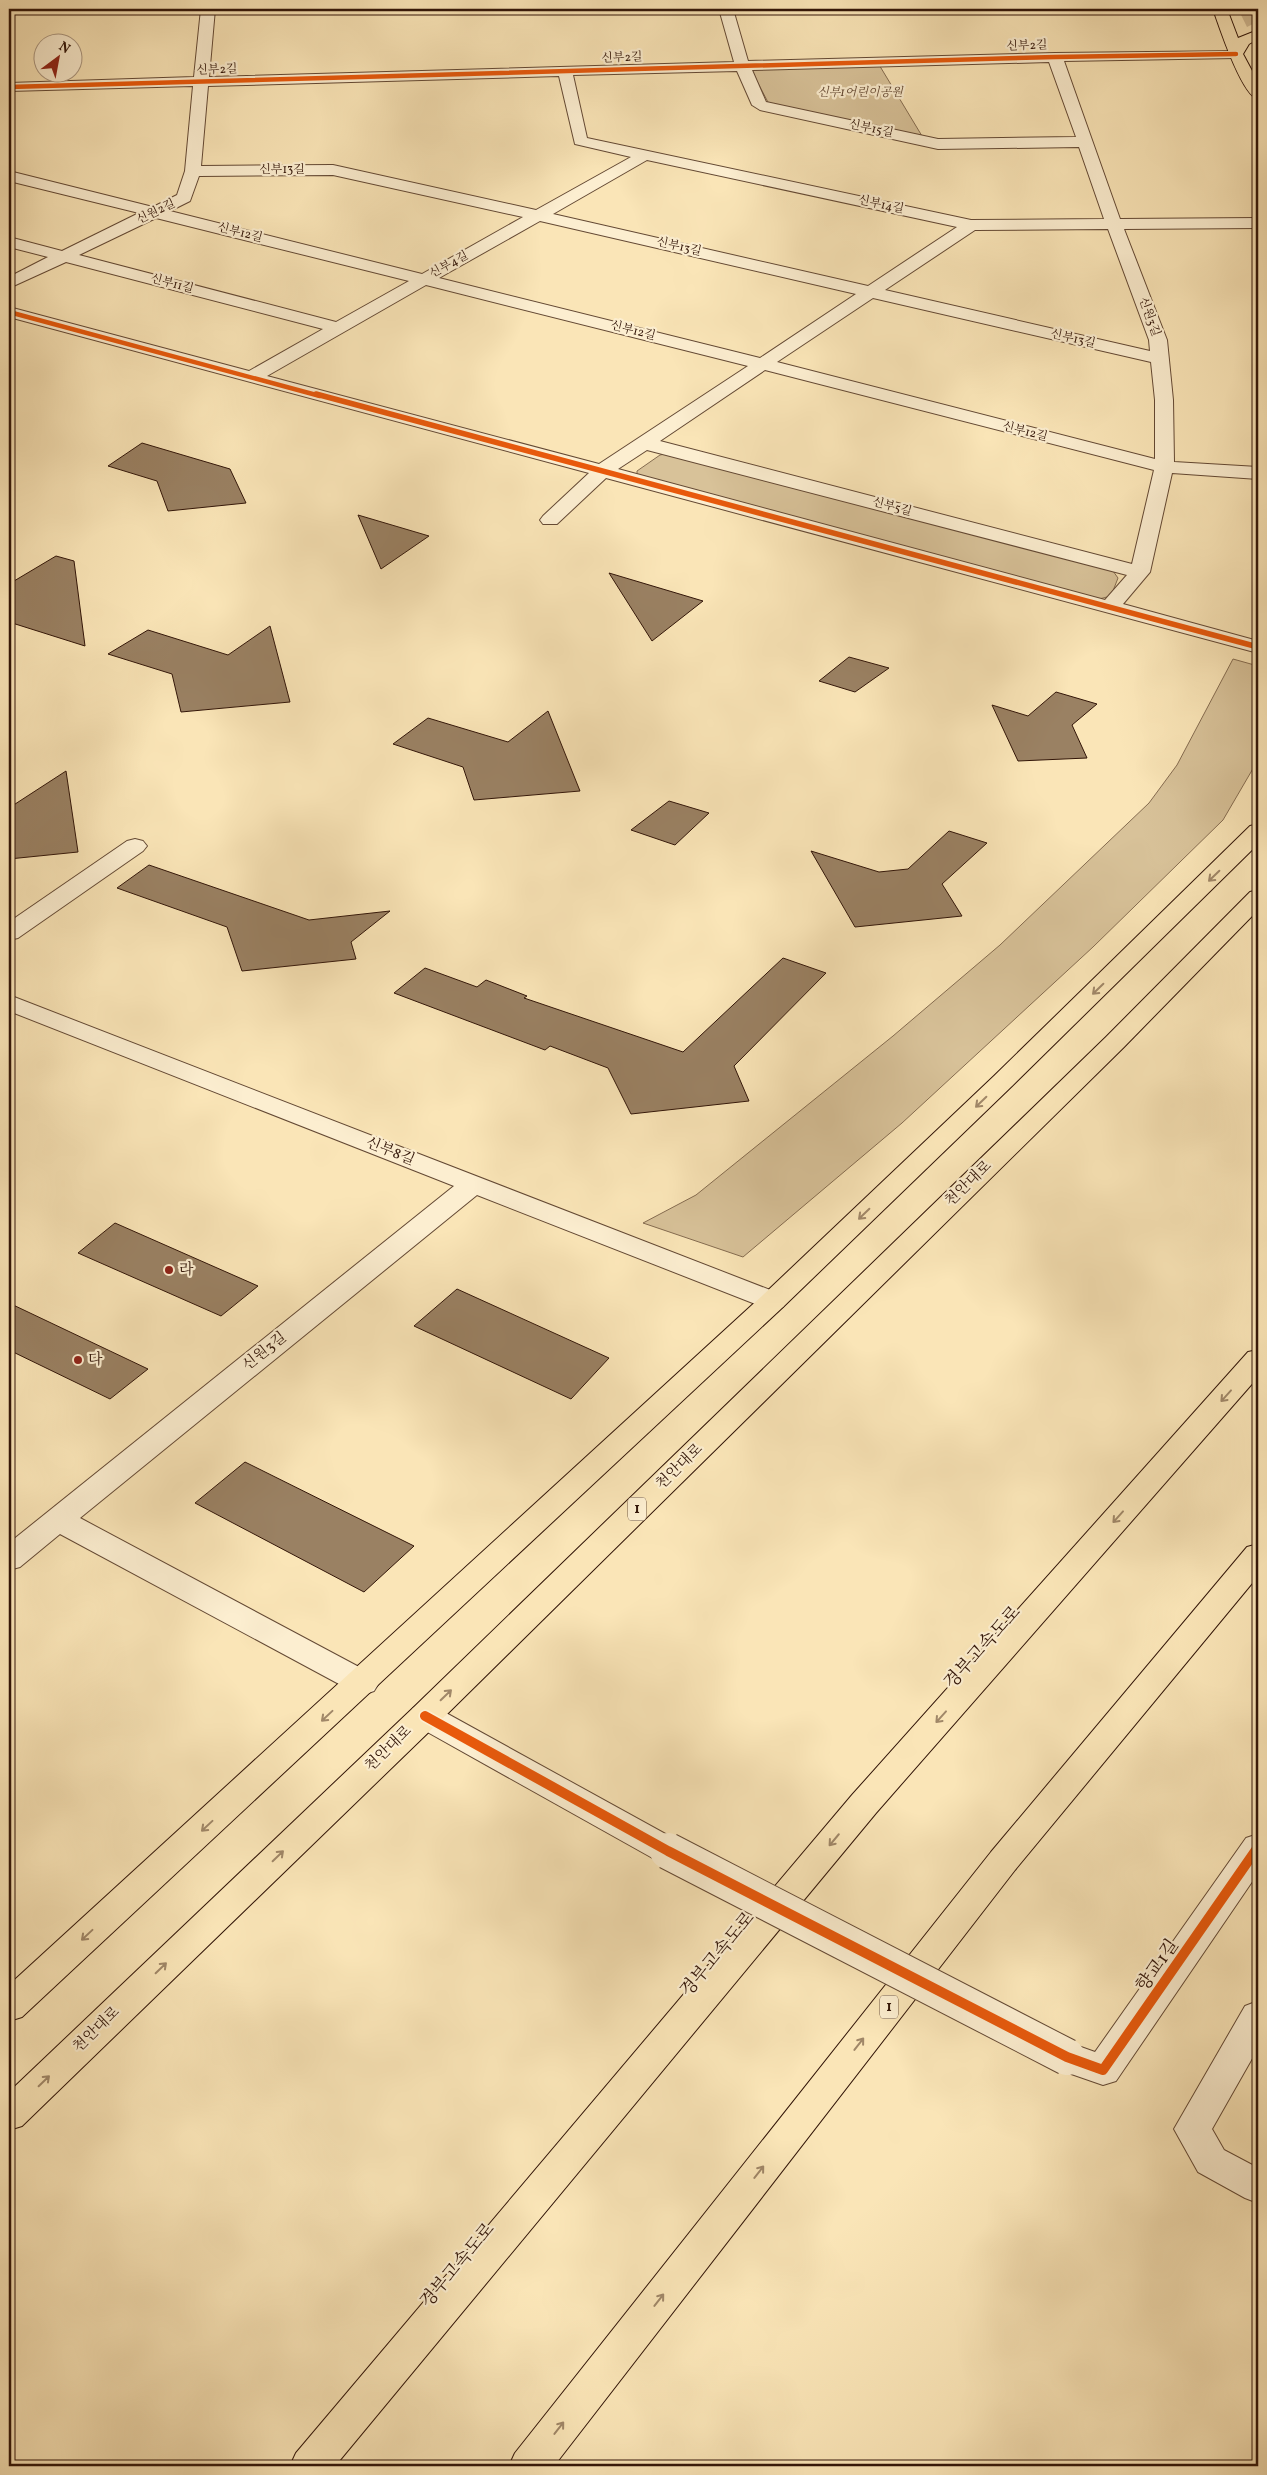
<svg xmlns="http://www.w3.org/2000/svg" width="1267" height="2475" viewBox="0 0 1267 2475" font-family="Vollkorn,'Noto Serif KR',serif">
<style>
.green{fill:#d8c299;stroke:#856c50}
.building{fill:#9a8163;stroke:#321508}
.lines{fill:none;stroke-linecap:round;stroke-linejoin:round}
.major-tunnel{stroke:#d2bb94;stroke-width:16;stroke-dasharray:16 8;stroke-linecap:butt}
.minor-casing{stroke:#644934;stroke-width:2}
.major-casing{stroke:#321508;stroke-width:2}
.highway-casing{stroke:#321508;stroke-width:2}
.minor{fill:#fceed0;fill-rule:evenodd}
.major{fill:#fae5b7;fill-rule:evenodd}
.highway{fill:#fae5b7;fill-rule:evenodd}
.minor-bridge-casing{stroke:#644934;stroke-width:38;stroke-linecap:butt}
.minor-bridge{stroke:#fceed0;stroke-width:36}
.cycleway-far2-casing{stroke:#fceed0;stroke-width:6}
.cycleway-far1-casing{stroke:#fceed0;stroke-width:8}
.cycleway-casing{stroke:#fceed0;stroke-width:13}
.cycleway-far2{stroke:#e8590c;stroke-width:4.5}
.cycleway-far1{stroke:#e8590c;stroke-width:5.5}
.cycleway{stroke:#e8590c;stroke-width:10}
.oneway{stroke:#a08768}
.poi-dot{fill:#8f2418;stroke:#fceed0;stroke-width:2}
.labels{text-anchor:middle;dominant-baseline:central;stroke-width:4.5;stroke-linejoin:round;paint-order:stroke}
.far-street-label{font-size:12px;fill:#321508;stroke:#fceed0}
.far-park-label{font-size:12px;font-style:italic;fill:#644934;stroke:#fceed0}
.shield{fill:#fceed0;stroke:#6f5644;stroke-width:1}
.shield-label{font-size:14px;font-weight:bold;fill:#321508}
.street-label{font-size:15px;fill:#321508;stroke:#fceed0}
.poi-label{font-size:15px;fill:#321508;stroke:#fceed0;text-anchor:start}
.near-street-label{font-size:18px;fill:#321508;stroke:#fceed0}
</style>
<rect width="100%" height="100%" fill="#fae5b7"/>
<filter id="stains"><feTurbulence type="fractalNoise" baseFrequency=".004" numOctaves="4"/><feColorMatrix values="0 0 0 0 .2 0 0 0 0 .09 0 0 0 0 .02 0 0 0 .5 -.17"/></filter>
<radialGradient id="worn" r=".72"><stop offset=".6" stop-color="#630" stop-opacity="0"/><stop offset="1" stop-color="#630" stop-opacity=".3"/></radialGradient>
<g class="green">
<path d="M878 63 922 136 769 104 751 70Z"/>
<path d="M669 453 1113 571 1118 578 1111 596 1099 599 637 476V471L660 455Z"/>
<path d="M1233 659 1258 666V760L1223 820 1093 947 902 1123 743 1257 643 1223 696 1195 893 1036 1000 945 1149 803 1177 765Z"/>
</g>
<g class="building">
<path d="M142 443 230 469 246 503 168 511 157 481 108 466Z"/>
<path d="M358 515 429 536 381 569Z"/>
<path d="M56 556 74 561 85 646 9 622V584Z"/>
<path d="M609 573 703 601 652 641Z"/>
<path d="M270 626 290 702 181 712 172 674 108 654 148 630 228 655Z"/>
<path d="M849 657 889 668 855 692 819 681Z"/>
<path d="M1056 692 1097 704 1072 725 1087 758 1018 761 992 705 1028 716Z"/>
<path d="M548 711 580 791 474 800 463 767 393 744 428 718 508 742Z"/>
<path d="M66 771 78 852 9 859V808Z"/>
<path d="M669 801 709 813 675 845 631 830Z"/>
<path d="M949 831 987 843 942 884 962 916 855 927 811 851 879 872 908 869Z"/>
<path d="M149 865 309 920 390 911 351 942 356 959 242 971 227 927 117 888Z"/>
<path d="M783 958 826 973 734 1066 749 1101 631 1114 608 1068 550 1046 545 1050 394 993 425 968 477 987 486 980 527 996 524 998 683 1052Z"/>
<path d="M115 1223 258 1286 221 1316 78 1253Z"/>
<path d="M457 1289 609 1358 571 1399 414 1326Z"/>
<path d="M9 1303 148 1369 110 1399 9 1350Z"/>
<path d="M245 1462 414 1546 364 1592 195 1503Z"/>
</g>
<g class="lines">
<path class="major-tunnel" d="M1247 9 1258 31"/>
<defs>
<g id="minor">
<path d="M201 9H215L209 77 734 62 719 9H733L748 61 1055 53 1241 51 1243 54 1236 58 1064 61 1120 219 1258 218V228L1124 229 1167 340 1173 400 1174 462 1258 467V479L1172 473 1150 572 1123 604 1258 641V653L606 478 557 524H543L540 520 543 516 589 473 9 317V307L249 371 323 329 66 262 9 288V277L48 257 9 247V237L62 251 139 213 9 181V171L153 207 177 195 185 171 193 86 9 91V83L194 77ZM1049 62 1076 137 938 139 766 102 752 70ZM737 71 752 105 760 110 938 149 1079 147 1104 219 971 220 587 138 573 75ZM559 76 575 144 631 157 536 210 333 165 201 166 208 86ZM647 160 957 227 868 286 553 214ZM333 175 523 217 422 274 170 211 190 201 199 176ZM156 218 409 281 336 322 79 255ZM540 221 856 294 760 358 439 278ZM1108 229 1149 340 1150 351 885 290 975 230ZM426 285 748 366 599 464 267 376ZM873 298 1151 362 1155 400V459L777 362ZM765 370 1154 470 1132 564 660 441ZM647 450 1127 575 1105 600 618 469Z"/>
<path d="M135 839 143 841 147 846 143 851 18 938 9 940V922L127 841Z"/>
<path d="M9 995 783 1295 787 1301 783 1307 773 1310 763 1307 477 1195 80 1518 374 1675 379 1683 374 1691 363 1695 352 1691 60 1534 20 1567 9 1570V1543L454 1186 9 1011Z"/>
<path d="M425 1704 437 1708 680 1842 685 1851 680 1860 668 1864 656 1860 413 1724 409 1716 413 1708Z"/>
<path d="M1258 1834V1873L1116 2081 1103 2085 1054 2068 1049 2057 1054 2046 1067 2042 1095 2052 1246 1838Z"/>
<path d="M1258 2001V2048L1212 2129 1224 2150 1258 2168V2203L1245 2198 1198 2172 1174 2129 1245 2006Z"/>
</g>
<g id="major">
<path d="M1213 9H1227L1238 38 1258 30V39L1249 44 1243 54 1258 82V99C1242 96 1219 26 1213 9Z"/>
<path d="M1258 824V844L1012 1086 783 1307 22 2017 9 2021V1985L763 1295 994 1076 1250 826Z"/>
<path d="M1258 890V910L1124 1047 437 1724 22 2126 9 2130V2092L413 1708 1106 1037 1250 892Z"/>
</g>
<g id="highway">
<path d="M1258 1350V1377L876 1813 335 2466H290L296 2453 852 1795 1248 1352Z"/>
<path d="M1258 1544V1576L1015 1870 554 2466H509L515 2453 991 1852 1247 1547Z"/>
</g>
</defs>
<use href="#minor" class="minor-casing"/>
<use href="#major" class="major-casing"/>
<use href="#highway" class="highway-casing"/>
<use href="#minor" class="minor"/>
<use href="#major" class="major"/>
<use href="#highway" class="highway"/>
<defs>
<path id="minor-bridge" d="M668 1851 1067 2057"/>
</defs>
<use href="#minor-bridge" class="minor-bridge-casing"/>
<use href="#minor-bridge" class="minor-bridge"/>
<defs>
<g id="cycleway-far2">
<path d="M9 87 1055 57 1236 54"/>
<path d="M9 312 320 396"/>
</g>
<path id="cycleway-far1" d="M316 394 1258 647"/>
<path id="cycleway" d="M425 1716 668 1851 1067 2057 1103 2070 1258 1847"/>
</defs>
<use href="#cycleway-far2" class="cycleway-far2-casing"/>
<use href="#cycleway-far1" class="cycleway-far1-casing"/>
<use href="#cycleway" class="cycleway-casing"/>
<use href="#cycleway-far2" class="cycleway-far2"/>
<use href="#cycleway-far1" class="cycleway-far1"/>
<use href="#cycleway" class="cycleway"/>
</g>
<defs><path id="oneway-shaft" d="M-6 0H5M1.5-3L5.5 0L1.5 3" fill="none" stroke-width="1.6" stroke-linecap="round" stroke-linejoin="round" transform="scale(1.25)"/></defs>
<g class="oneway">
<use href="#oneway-shaft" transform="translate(1214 876) rotate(136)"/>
<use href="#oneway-shaft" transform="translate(1098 989) rotate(136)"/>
<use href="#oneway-shaft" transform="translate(981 1102) rotate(136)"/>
<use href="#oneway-shaft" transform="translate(864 1214) rotate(136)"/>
<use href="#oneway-shaft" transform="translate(1226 1396) rotate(132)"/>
<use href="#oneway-shaft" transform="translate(1118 1517) rotate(132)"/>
<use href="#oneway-shaft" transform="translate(446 1695) rotate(-44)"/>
<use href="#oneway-shaft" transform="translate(327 1716) rotate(137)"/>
<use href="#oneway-shaft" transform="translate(941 1717) rotate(132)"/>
<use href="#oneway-shaft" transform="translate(207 1826) rotate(137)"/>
<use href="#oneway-shaft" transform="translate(834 1840) rotate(130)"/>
<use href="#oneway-shaft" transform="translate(278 1856) rotate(-44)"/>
<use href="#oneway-shaft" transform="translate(87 1935) rotate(137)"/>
<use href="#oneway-shaft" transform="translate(161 1968) rotate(-44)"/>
<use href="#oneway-shaft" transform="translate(859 2044) rotate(-52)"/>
<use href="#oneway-shaft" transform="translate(44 2081) rotate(-44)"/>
<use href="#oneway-shaft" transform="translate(759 2172) rotate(-52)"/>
<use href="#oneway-shaft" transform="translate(659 2300) rotate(-52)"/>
<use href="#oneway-shaft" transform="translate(559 2428) rotate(-52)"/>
</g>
<g class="poi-dot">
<circle cx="169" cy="1270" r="5"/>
<circle cx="78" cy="1360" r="5"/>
</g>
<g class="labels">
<g class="far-street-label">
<text transform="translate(1027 46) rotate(-2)">신부2길</text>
<text transform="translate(622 58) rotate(-2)">신부2길</text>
<text transform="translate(217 70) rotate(-2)">신부2길</text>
<text transform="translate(871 129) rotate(12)">신부15길</text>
<text x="282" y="170">신부13길</text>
<text transform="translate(881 205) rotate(12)">신부14길</text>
<text transform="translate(156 212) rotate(-26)">신원2길</text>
<text transform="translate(240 233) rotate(14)">신부12길</text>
<text transform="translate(679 247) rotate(13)">신부13길</text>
<text transform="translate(449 265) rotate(-29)">신부4길</text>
<text transform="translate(172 284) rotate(15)">신부11길</text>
<text transform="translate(1149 317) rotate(70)">신원3길</text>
<text transform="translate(633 331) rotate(14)">신부12길</text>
<text transform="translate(1073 339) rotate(13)">신부13길</text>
<text transform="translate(1025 432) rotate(14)">신부12길</text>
<text transform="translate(892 507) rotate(15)">신부5길</text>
</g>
<g class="far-park-label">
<text x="860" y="93">신부1어린이공원</text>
</g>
<g class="shield">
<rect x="628" y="1497.5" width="18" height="23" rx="4"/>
<rect x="880" y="1995.5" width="18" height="23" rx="4"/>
</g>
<g class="shield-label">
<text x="637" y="1509">1</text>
<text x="889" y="2007">1</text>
</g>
<g class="street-label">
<text transform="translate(390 1152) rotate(22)">신부8길</text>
<text transform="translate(969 1184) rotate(-44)">천안대로</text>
<text transform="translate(265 1352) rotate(-39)">신원3길</text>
<text transform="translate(680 1467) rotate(-44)">천안대로</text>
<text transform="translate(389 1749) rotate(-44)">천안대로</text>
<text transform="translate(97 2030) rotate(-44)">천안대로</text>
</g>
<g class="poi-label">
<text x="179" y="1270">라</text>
<text x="88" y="1360">다</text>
</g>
<g class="near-street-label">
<text transform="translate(983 1648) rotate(-48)">경부고속도로</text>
<text transform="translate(718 1955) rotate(-50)">경부고속도로</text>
<text transform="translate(1158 1966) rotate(-55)">향교1길</text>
<text transform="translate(458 2266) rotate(-50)">경부고속도로</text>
</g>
</g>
<rect width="1267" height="2475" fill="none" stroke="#fae5b7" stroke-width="30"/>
<rect x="10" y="10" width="1247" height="2455" fill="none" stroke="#321508" stroke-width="2.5"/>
<rect x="15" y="15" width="1237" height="2445" fill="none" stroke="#321508"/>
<g transform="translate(58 58) rotate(32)"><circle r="24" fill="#fceed0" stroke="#ab9780"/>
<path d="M0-4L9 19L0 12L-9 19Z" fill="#8f2418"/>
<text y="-8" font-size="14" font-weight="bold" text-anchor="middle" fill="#321508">N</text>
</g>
<rect width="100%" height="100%" filter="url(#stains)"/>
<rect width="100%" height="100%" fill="url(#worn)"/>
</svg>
